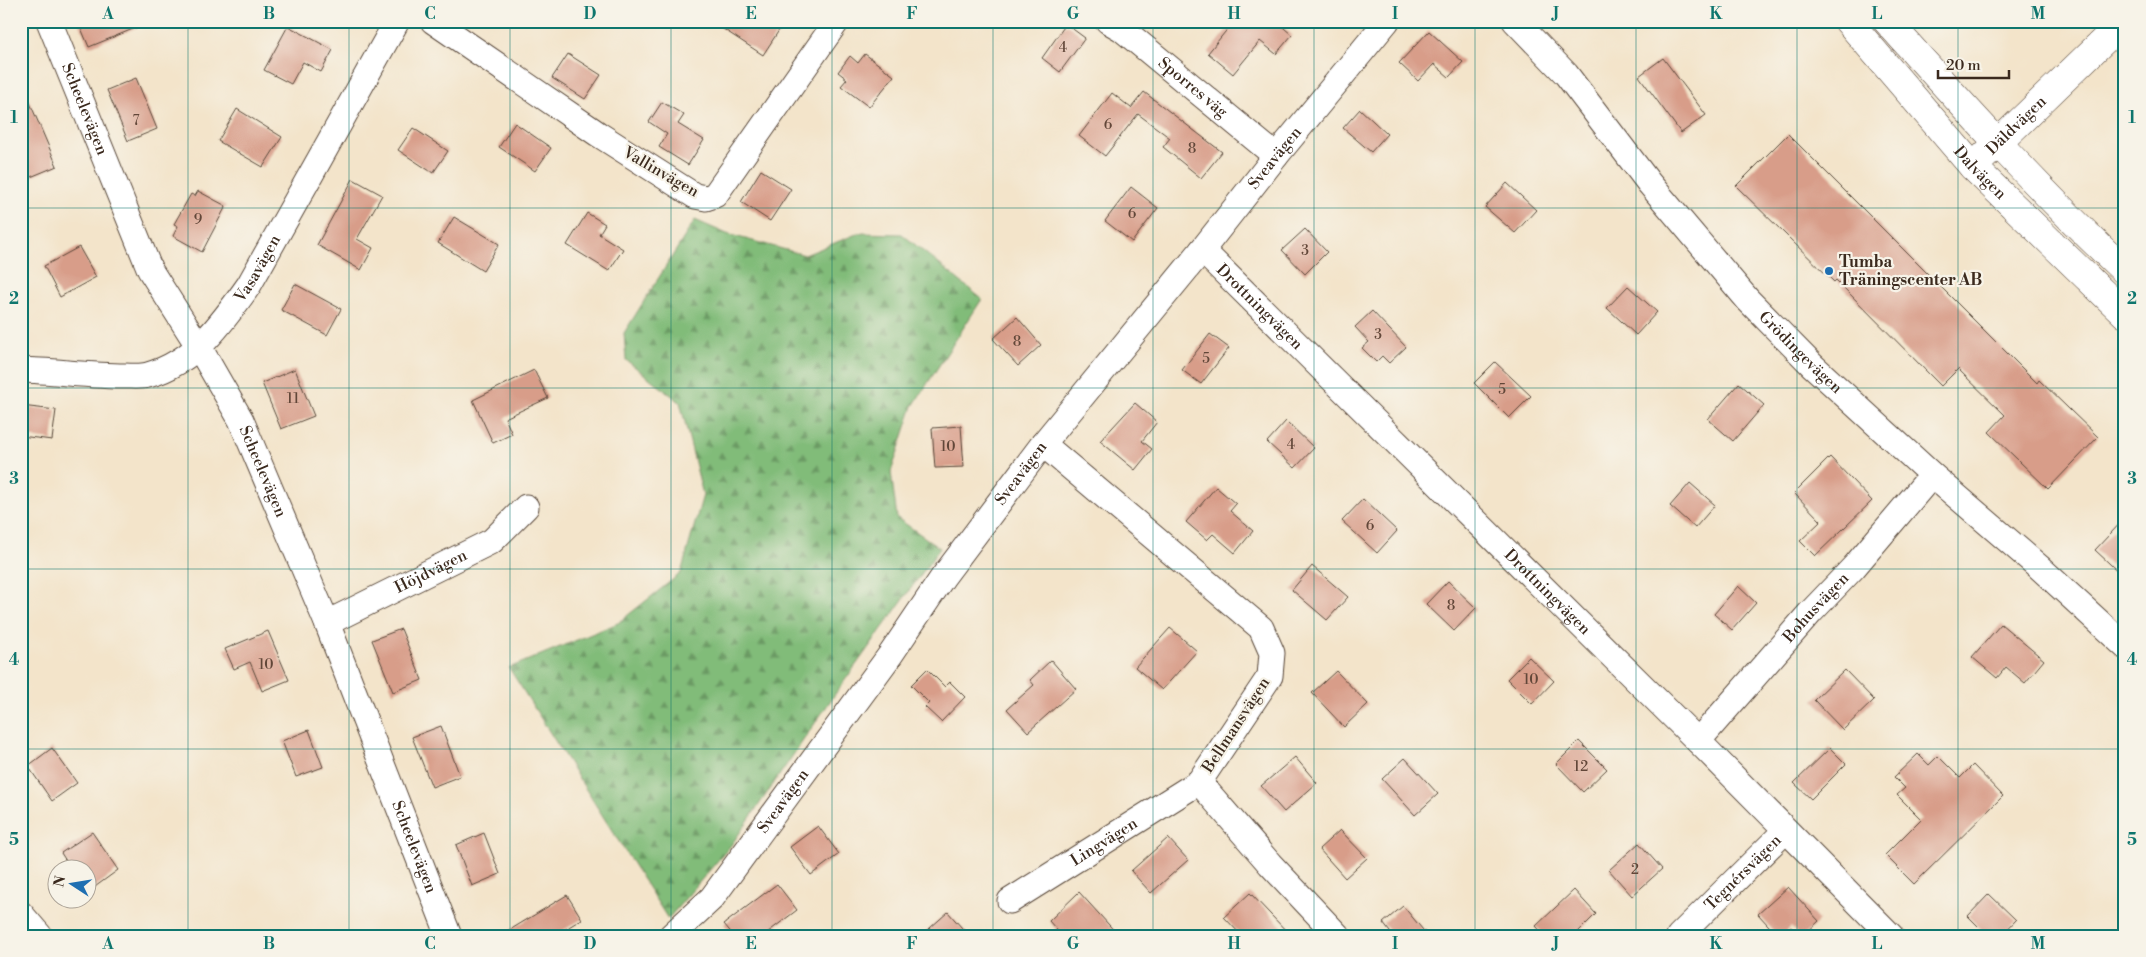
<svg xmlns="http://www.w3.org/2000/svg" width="2146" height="957" viewBox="0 0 2146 957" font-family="'Libre Bodoni',serif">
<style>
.forest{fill:url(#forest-firs);stroke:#5e734c}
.building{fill:#d89d89}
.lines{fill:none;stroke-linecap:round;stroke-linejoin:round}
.minor-casing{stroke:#574638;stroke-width:27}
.tertiary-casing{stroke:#574638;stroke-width:29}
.primary-casing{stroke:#574638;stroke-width:29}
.minor{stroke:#fff;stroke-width:25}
.tertiary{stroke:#fff;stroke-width:28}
.primary{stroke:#fff;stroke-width:28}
.grid{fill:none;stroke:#0f766e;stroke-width:1;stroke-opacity:0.55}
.poi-dot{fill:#1f6fb2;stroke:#f7f3e8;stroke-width:2}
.labels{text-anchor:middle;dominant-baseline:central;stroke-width:4.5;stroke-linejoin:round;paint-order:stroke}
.number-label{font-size:14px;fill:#624739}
.street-label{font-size:16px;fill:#3b2a1e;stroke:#f7f3e8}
.poi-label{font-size:16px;font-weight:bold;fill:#3b2a1e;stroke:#f7f3e8;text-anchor:start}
.neatline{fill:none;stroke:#0f766e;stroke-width:2}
.grid-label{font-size:16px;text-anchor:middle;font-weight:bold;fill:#0f766e}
</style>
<defs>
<pattern id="forest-firs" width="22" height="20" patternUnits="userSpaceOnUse" patternTransform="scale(1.25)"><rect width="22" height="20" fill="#81bc79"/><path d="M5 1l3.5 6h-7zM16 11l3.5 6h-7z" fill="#6b9963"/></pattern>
</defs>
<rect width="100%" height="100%" fill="#f7f3e8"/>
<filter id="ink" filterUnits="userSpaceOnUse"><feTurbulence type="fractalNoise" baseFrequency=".02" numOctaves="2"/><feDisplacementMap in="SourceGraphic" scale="10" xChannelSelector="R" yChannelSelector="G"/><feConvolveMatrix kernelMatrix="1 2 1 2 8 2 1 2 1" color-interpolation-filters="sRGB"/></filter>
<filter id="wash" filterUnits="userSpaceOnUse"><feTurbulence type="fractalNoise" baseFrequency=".0096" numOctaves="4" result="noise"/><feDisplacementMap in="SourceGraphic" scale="20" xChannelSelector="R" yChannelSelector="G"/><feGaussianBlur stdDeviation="1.12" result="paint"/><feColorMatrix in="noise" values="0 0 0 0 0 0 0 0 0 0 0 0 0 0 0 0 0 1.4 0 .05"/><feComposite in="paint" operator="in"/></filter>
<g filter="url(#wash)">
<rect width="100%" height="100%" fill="#f3e4ca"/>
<path class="forest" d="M695 220 727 234 805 255 859 233 902 234 982 299 913 406 891 472 897 518 940 548 833 697 732 844 668 919 509 668 618 623 681 573 703 495 680 402 626 360 624 333Z"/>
<g id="blocks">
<g class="building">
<path d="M78 21H150V22L89 47Z"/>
<path d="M711 21H785L763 55Z"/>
<path d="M1234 21H1276L1292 35 1276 54 1260 41 1233 74 1208 53Z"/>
<path d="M1066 24 1085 38 1060 72 1042 58Z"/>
<path d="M288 26 333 50 321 72 303 62 291 84 264 70Z"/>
<path d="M1429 31 1463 62 1449 77 1434 64 1418 81 1399 63Z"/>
<path d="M568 54 601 75 585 99 552 78Z"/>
<path d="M865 54 894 76 869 107 841 86 847 79 838 72 850 56 858 63Z"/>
<path d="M1663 58 1706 115 1681 133 1639 76Z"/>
<path d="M136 78 157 129 128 141 107 90Z"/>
<path d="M21 82 57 166 21 181Z"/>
<path d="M1144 92 1222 152 1201 178 1163 147 1170 138 1138 114 1105 156 1079 136 1112 93 1131 108Z"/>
<path d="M662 102 684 115 678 124 704 140 688 165 659 147 667 134 649 122Z"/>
<path d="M237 109 282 137 263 167 218 141Z"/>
<path d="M1360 109 1387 134 1371 152 1343 128Z"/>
<path d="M515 123 551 148 535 171 499 147Z"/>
<path d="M413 128 448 151 433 173 398 150Z"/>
<path d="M1788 134 2037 383 2039 380 2098 437 2048 489 1989 432 2005 415 1958 369 1941 386 1836 280 1834 282 1736 186Z"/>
<path d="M761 170 791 189 770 221 741 202Z"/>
<path d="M353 179 382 195 357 239 373 248 361 270 317 245Z"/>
<path d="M1507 183 1536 210 1515 233 1485 207Z"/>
<path d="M1131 187 1158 208 1132 242 1105 221Z"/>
<path d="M198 191 226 206 202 252 173 236 178 226 174 224 191 194 195 196Z"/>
<path d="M587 213 605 224 599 234 623 249 609 271 567 245Z"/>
<path d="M454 217 499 244 483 271 438 243Z"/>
<path d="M1305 229 1327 252 1305 274 1282 250Z"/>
<path d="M79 247 96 277 60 297 44 266Z"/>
<path d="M295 284 341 309 327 335 281 310Z"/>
<path d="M1628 286 1657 312 1636 335 1607 308Z"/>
<path d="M1372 311 1406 347 1389 363 1382 356 1376 362 1362 348 1369 342 1355 327Z"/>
<path d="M1017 317 1041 345 1018 366 993 339Z"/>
<path d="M1210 334 1229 348 1201 384 1182 370Z"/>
<path d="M1495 362 1531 396 1509 418 1474 383Z"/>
<path d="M295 369 314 416 281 429 262 383Z"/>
<path d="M534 370 548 398 505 418 512 434 493 443 473 400Z"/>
<path d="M1739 383 1764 405 1733 441 1708 419Z"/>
<path d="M1135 403 1157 422 1142 441 1152 449 1135 470 1100 441Z"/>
<path d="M21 406 56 410 52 440 21 436Z"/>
<path d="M1286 421 1314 448 1295 468 1267 442Z"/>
<path d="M961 426 964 467 935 468 932 428Z"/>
<path d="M1830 457 1872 501 1815 556 1800 541 1821 521 1794 493Z"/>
<path d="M1690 483 1715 505 1695 528 1670 506Z"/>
<path d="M1216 487 1236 504 1230 511 1253 531 1235 553 1213 534 1207 540 1186 522Z"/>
<path d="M1363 499 1397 531 1377 553 1342 521Z"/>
<path d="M2125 518V578L2095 550Z"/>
<path d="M1312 566 1348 597 1327 620 1292 590Z"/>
<path d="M1448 581 1476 608 1454 631 1426 604Z"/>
<path d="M1738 586 1756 603 1732 630 1714 614Z"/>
<path d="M2001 624 2044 660 2025 683 2006 667 1997 678 1972 657Z"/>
<path d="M1170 628 1197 651 1162 690 1135 667Z"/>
<path d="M401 629 422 680 393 692 372 640Z"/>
<path d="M268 631 289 680 262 691 250 662 234 669 225 649Z"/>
<path d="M1529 657 1554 681 1532 704 1507 679Z"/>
<path d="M1051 660 1076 689 1028 732 1007 709 1034 685 1030 680Z"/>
<path d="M927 669 945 687 950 682 965 697 941 722 925 707 929 703 911 685Z"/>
<path d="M1845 670 1874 700 1843 730 1814 700Z"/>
<path d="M1336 671 1368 704 1344 727 1312 693Z"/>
<path d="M441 726 460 776 432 787 412 737Z"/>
<path d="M309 730 323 767 296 777 282 741Z"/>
<path d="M1579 741 1607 769 1583 792 1556 764Z"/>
<path d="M52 748 77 783 52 801 28 766Z"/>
<path d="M1830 748 1846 764 1811 799 1794 783Z"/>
<path d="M1918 754 1929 765 1938 756 1960 778 1973 765 2003 796 1914 884 1885 855 1921 819 1897 795 1905 788 1894 777Z"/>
<path d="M1295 757 1317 783 1284 812 1261 786Z"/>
<path d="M1405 758 1438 794 1415 815 1382 779Z"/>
<path d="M818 826 839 854 811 875 790 847Z"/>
<path d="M1340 830 1367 858 1345 878 1319 849Z"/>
<path d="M92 832 118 870 88 892V870H72L61 853Z"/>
<path d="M484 833 500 874 472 886 456 845Z"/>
<path d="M1168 838 1188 860 1151 893 1131 871Z"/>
<path d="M1639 843 1662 869 1632 896 1609 870Z"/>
<path d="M777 884 797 910 763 936H734L724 924Z"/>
<path d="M1788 887 1819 921 1803 936H1799L1791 927 1781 936H1778L1758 914Z"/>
<path d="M1574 890 1596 914 1574 936H1545L1536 926Z"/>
<path d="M1079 892 1119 936H1062L1049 921Z"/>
<path d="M1250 893 1291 936H1242L1224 917Z"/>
<path d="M1989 894 2016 920 2001 936H1988L1968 916Z"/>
<path d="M567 895 582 919 554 936H500Z"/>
<path d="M1403 906 1428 936H1393L1383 923Z"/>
<path d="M948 912 969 936H921Z"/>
</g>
</g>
</g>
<g filter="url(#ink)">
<use href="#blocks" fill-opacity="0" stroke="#574638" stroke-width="1"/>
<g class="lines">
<defs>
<g id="minor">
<path id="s1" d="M49 21 150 270 199 347 241 420 327 623 449 936"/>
<path d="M433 21 598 134 695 196 706 198 715 195 837 21"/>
<path id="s2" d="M1108 21 1122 29 1276 156"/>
<path id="s3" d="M1515 21 1566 74 1649 183 1748 300 1812 365 1932 475 2039 567 2125 646"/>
<path id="s4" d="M1202 250 1698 741 1891 936"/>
<path id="s5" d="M21 370C56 371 90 376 125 376 132 376 141 377 148 375 195 362 223 322 249 285L397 21"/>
<path d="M1043 444 1261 628 1272 653 1270 676 1199 782 1270 864 1338 936"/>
<path id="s6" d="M327 623 492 541 526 507"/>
<path id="s7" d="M1698 741 1810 613 1854 567 1932 475"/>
<path id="s8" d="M1010 901 1199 782"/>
<path d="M21 914 40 936"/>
<path id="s9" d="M671 936 712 898 891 654 943 577 1043 444 1202 250 1276 156 1387 21"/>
<path id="s10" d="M1679 936 1785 831"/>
</g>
<g id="tertiary">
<path id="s11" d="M1973 167 2124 21"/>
</g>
<g id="primary">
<path id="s12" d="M1848 21 1973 167 2125 314"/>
<path d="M1887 21C1964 107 2041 192 2125 271"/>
</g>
</defs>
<use href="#minor" class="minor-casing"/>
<use href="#tertiary" class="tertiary-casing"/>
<use href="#primary" class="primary-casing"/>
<use href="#minor" class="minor"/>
<use href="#tertiary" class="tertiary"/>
<use href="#primary" class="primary"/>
</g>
</g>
<path class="grid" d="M188 21V936M349 21V936M510 21V936M671 21V936M832 21V936M993 21V936M1153 21V936M1314 21V936M1475 21V936M1636 21V936M1797 21V936M1958 21V936M21 208H2125M21 388H2125M21 569H2125M21 749H2125"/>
<circle class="poi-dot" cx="1829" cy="271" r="5"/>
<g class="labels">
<g class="number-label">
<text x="1063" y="48">4</text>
<text x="136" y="121">7</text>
<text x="1108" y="125">6</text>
<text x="1192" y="149">8</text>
<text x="1132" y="214">6</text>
<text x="198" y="220">9</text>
<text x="1305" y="251">3</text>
<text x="1378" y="335">3</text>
<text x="1017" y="342">8</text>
<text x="1206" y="359">5</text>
<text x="1502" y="390">5</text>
<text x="293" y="399">11</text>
<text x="1291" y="445">4</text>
<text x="948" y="447">10</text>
<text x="1370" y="526">6</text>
<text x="1451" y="606">8</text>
<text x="266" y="665">10</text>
<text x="1531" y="680">10</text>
<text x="1581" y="767">12</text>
<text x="1635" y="870">2</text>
</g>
<g class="street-label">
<text stroke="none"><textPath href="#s2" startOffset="108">Sporres väg</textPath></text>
<text stroke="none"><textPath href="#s1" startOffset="95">Scheelevägen</textPath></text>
<text stroke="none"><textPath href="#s11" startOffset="60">Däldvägen</textPath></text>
<text stroke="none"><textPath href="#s9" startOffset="986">Sveavägen</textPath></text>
<text transform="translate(661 172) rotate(30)">Vallinvägen</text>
<text stroke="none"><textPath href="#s12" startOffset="201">Dalvägen</textPath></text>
<text stroke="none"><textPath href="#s5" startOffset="284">Vasavägen</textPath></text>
<text stroke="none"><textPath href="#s4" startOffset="81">Drottningvägen</textPath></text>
<text stroke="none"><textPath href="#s3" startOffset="438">Grödingevägen</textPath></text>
<text stroke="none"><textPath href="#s1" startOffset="500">Scheelevägen</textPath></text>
<text stroke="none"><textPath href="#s9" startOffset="581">Sveavägen</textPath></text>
<text stroke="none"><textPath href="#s6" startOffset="116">Höjdvägen</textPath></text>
<text stroke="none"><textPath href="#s4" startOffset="486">Drottningvägen</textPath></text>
<text stroke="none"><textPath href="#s7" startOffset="178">Bohusvägen</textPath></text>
<text transform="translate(1236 725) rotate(-57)">Bellmansvägen</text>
<text stroke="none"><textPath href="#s9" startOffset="176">Sveavägen</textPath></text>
<text stroke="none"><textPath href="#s8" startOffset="111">Lingvägen</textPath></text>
<text stroke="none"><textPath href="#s1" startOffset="905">Scheelevägen</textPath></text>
<text stroke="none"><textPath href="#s10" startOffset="90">Tegnérsvägen</textPath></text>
</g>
<g class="poi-label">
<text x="1839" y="262">Tumba<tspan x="1839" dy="18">Träningscenter AB</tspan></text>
</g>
</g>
<rect width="2146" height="957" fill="none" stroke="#f7f3e8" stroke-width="55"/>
<g transform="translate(72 884) rotate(282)"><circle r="24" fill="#f7f3e8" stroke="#aca397"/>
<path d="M0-4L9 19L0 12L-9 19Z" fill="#1f6fb2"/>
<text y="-8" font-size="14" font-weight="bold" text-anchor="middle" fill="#3b2a1e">N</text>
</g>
<path d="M1938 70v8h71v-8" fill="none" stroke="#3b2a1e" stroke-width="2.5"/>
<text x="1946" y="70" font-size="15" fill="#3b2a1e" stroke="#f7f3e8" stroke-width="4" paint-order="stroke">20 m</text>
<rect x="28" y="28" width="2090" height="902" class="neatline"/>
<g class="grid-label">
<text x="108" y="19">A</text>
<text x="269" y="19">B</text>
<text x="430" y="19">C</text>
<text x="590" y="19">D</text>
<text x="751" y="19">E</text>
<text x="912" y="19">F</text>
<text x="1073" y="19">G</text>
<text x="1234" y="19">H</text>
<text x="1395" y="19">I</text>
<text x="1556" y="19">J</text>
<text x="1716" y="19">K</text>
<text x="1877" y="19">L</text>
<text x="2038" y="19">M</text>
<text x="14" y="123">1</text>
<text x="2132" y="123">1</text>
<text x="14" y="304">2</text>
<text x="2132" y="304">2</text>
<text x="14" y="484">3</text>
<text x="2132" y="484">3</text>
<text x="14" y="665">4</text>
<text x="2132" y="665">4</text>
<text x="14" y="845">5</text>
<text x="2132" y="845">5</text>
<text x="108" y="949">A</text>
<text x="269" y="949">B</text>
<text x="430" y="949">C</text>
<text x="590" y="949">D</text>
<text x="751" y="949">E</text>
<text x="912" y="949">F</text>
<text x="1073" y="949">G</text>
<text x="1234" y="949">H</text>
<text x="1395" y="949">I</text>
<text x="1556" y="949">J</text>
<text x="1716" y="949">K</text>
<text x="1877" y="949">L</text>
<text x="2038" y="949">M</text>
</g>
</svg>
